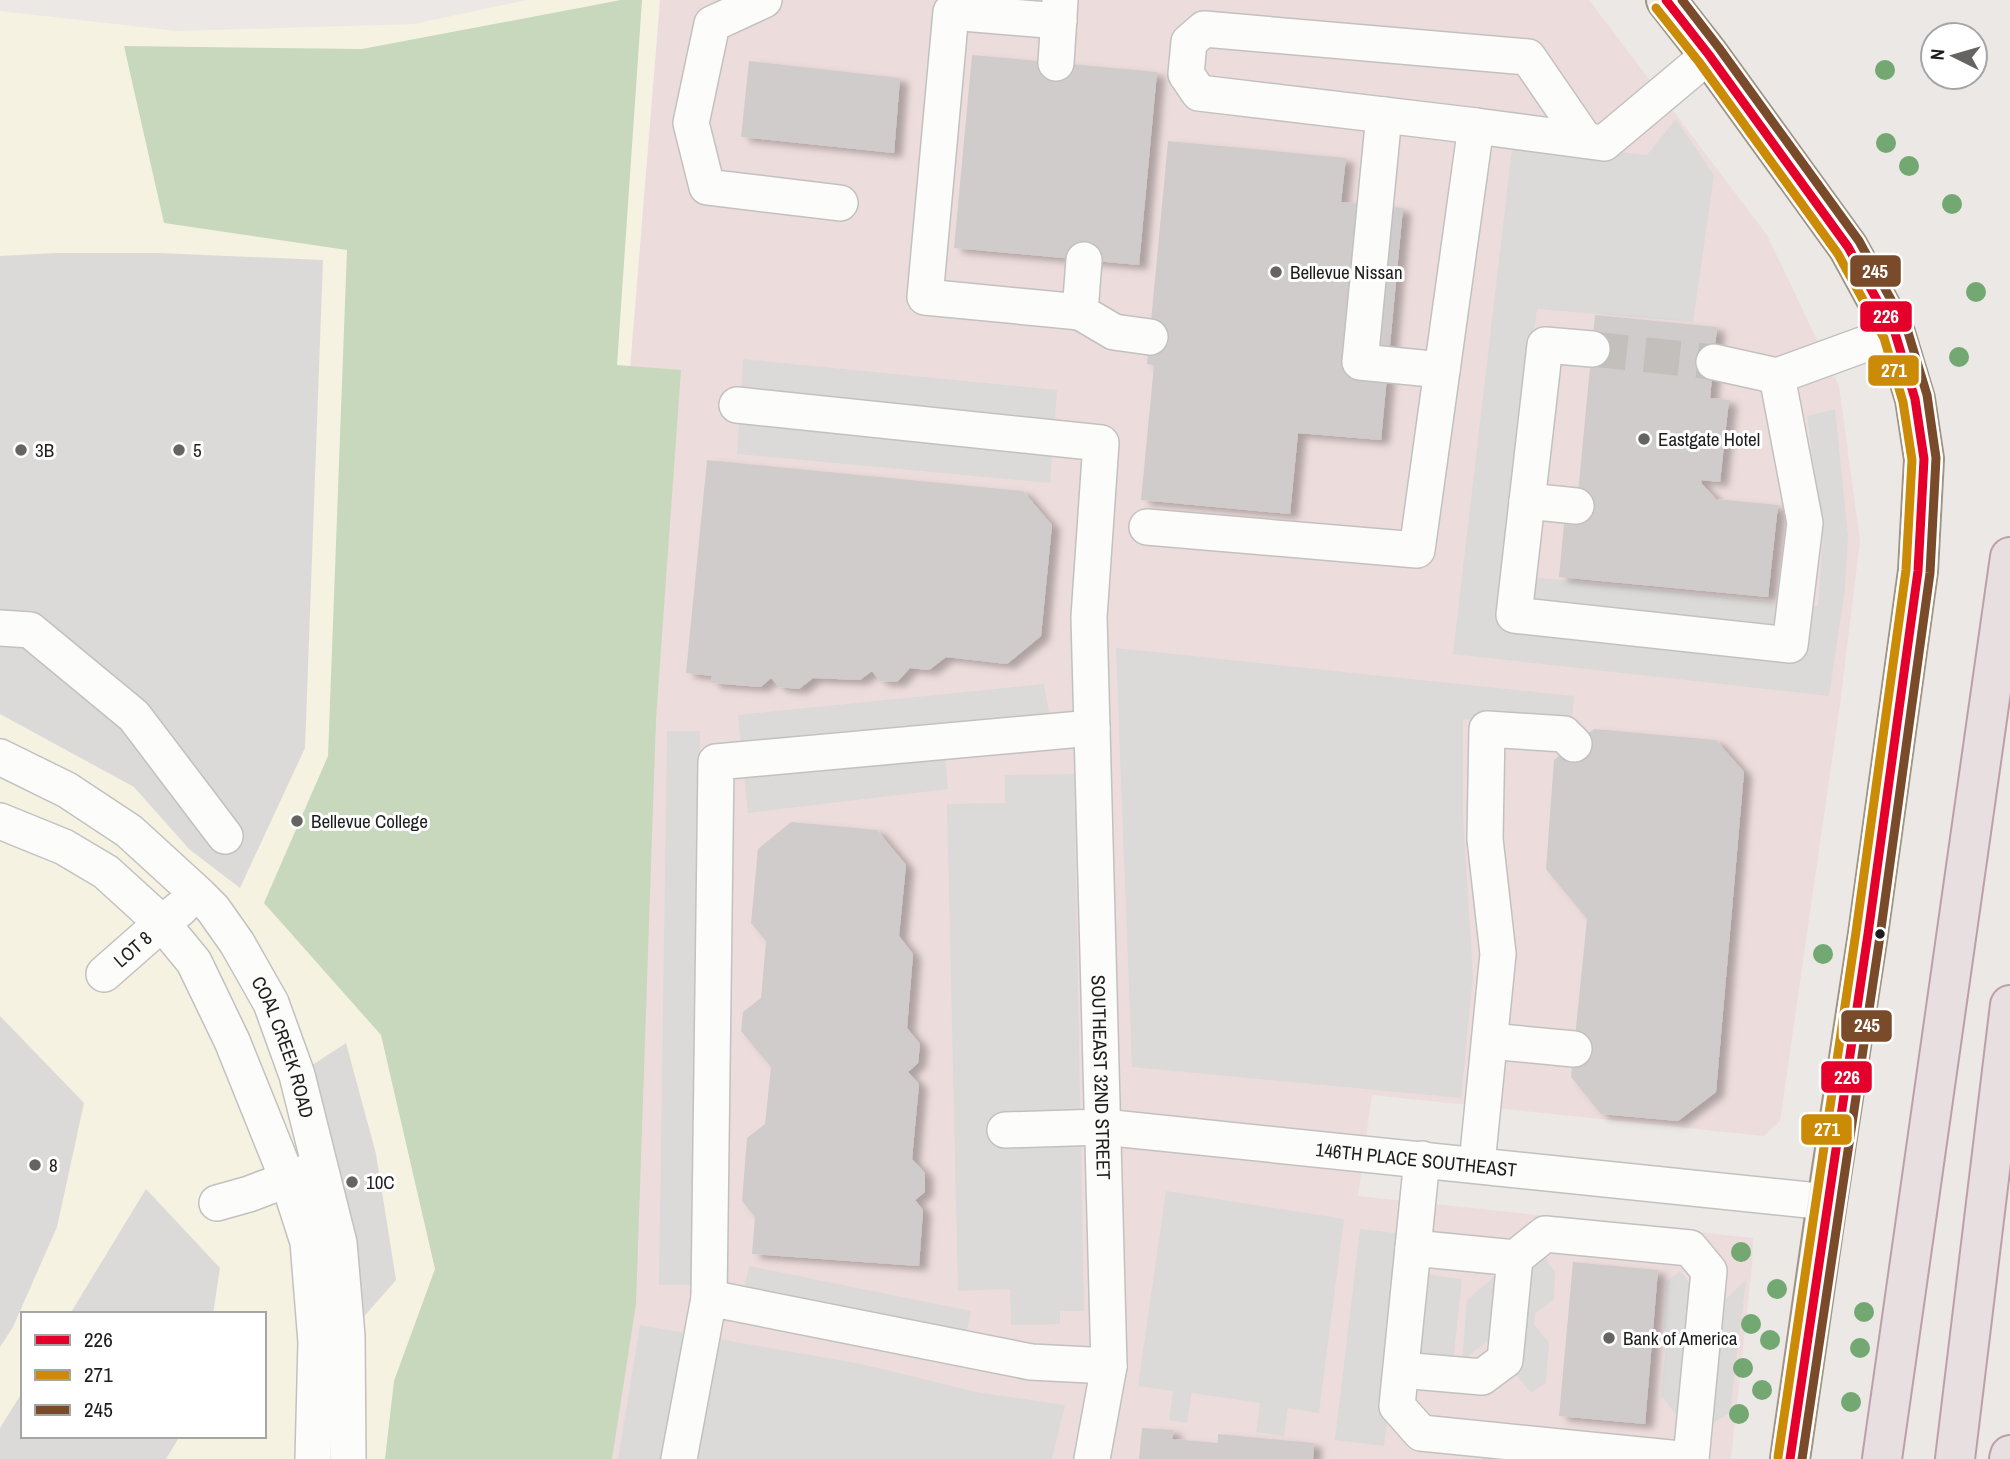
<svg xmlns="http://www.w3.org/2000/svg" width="2010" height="1459" viewBox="0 0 2010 1459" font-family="'Archivo Narrow',sans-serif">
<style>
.commercial{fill:#eddcdc}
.education{fill:#f5f2e1;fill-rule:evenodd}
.forest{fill:#c8d8bc}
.parking{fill:#dbdad9}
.building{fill:#d0cccb;filter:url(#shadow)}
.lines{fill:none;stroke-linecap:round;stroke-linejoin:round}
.minor-tunnel{stroke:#c2bfbd;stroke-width:35;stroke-dasharray:35 18;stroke-linecap:butt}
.minor-casing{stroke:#c2c1c0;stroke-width:38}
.major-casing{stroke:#a09484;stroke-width:42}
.highway-casing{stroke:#be9ea9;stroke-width:42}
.minor{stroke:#fcfcfb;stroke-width:35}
.major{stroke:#efeae4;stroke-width:38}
.highway{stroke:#e8dfe1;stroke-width:38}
.bus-1-casing{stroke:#fff;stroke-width:14}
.bus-2-casing{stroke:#fff;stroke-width:14}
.bus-3-casing{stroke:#fff;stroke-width:14}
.bus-1{stroke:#e4002b;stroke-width:9}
.bus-2{stroke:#cb8b06;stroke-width:9}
.bus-3{stroke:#7a4b2a;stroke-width:9}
.tree{fill:#74a872}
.poi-dot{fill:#656463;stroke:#fff;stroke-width:2.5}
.bus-dot{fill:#1d1d1d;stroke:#fff;stroke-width:2.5}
.labels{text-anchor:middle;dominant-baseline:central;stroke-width:6;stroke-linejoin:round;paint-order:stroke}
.poi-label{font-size:19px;fill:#1d1d1d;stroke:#fff;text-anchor:start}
.street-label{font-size:19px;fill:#1d1d1d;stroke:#fff}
.line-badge{stroke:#fff;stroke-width:2.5}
.badge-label{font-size:19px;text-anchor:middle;font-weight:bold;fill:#fff}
</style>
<defs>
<filter id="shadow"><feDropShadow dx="8" dy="4.5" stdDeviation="3.5" flood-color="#0004"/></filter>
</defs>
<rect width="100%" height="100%" fill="#ebe8e5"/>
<path class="commercial" d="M660 0H1589L1767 235 1839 386 1860 541 1840 704 1780 1121 1764 1136 1372 1095 1358 1196 1753 1238 1752 1265 1731 1459H541Z"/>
<path class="education" d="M527 0H660L541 1459H0V11L177 31 414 24ZM23 1314H264V1436H23Z"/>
<path class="forest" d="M621 0H642L617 365 681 370 656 719 636 1304 612 1459H385L394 1381 435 1269 381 1035 264 903 328 756 347 250 164 223 124 46 362 49Z"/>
<g class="parking">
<path d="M1676 119 1714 175 1693 322 1537 309 1501 574 1818 606 1823 536 1807 416 1835 409 1848 536 1845 589 1829 696 1453 654 1513 140 1647 155Z"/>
<path d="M56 253H158L323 260 305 748 240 888 189 849 134 787 0 714V256Z"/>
<path d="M743 359 1057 390 1050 483 737 454Z"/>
<path d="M1116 648 1574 696 1571 727 1463 719V815L1473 976 1461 1098 1132 1067Z"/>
<path d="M1044 684 1050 718 943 730 948 789 748 813 738 715Z"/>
<path d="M667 731H700L691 1285H659Z"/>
<path d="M1074 774 1084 1311H1060V1324L1011 1325 1010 1289 958 1291 947 804 1005 803V775Z"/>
<path d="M0 1016 84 1103 57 1227 13 1327 0 1347Z"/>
<path d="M346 1043 376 1154 396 1280 347 1336 297 1075Z"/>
<path d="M146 1189 220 1268 213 1314H70Z"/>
<path d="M1166 1191 1344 1219 1319 1413 1288 1408 1284 1436 1256 1432 1260 1403 1192 1393 1187 1423 1169 1420 1173 1391 1138 1386Z"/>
<path d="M1360 1229 1411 1235 1407 1272 1462 1279 1453 1362 1395 1355 1384 1446 1335 1440Z"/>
<path d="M1534 1242 1555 1272 1554 1299 1535 1314 1534 1325 1549 1342 1546 1383 1531 1393 1489 1340 1462 1361 1467 1300Z"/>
<path d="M749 1266 971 1311 966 1334 744 1290Z"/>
<path d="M1680 1271 1712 1313 1746 1280 1730 1413 1693 1434 1661 1396 1667 1333 1664 1328 1666 1282Z"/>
<path d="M640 1325 861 1364 976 1392 1065 1405 1052 1459H618Z"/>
<path d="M23 1391V1436H180L166 1459H0V1428Z"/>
</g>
<g class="building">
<path d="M972 55 1157 72 1139 265 954 248Z"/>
<path d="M749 61 900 78 894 153 741 137Z"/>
<path d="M1168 141 1346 158 1341 202 1403 208 1381 440 1298 433 1290 514 1141 500 1154 365 1147 364Z"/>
<path d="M1595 315 1717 327 1710 398 1729 400 1720 482 1701 480 1702 484 1716 499 1778 505 1768 597 1559 577 1564 524 1575 525Z"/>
<path d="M707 460 1023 491 1052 525 1041 636 1007 664 946 657 929 670 910 668 897 682 880 681 872 671 860 680 813 678 799 689 779 687 771 678 761 687 711 683 712 676 686 673Z"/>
<path d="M1594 729 1716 740 1744 772 1716 1092 1678 1121 1601 1114 1571 1077 1587 919 1546 869 1554 760Z"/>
<path d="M791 822 877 830 906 865 899 936 913 954 907 1028 920 1044 918 1063 908 1072 919 1084 912 1159 925 1173V1192L915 1200 923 1210 919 1266 752 1254 755 1217 742 1201 747 1138 765 1124 771 1067 741 1031 743 1012 761 998 766 941 751 923 758 849Z"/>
<path d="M1573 1262 1658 1270 1645 1424 1559 1416Z"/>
<path d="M1142 1428 1174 1430 1172 1439 1218 1443V1434L1314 1443 1313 1459H1139Z"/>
</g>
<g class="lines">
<path class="minor-tunnel" d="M1592 349 1714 362"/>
<defs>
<g id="minor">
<path d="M764 0 712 24 691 123 707 187 840 203"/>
<path d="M1059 21 951 12 925 297 1080 312"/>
<path d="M1056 63 1060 0"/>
<path d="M1384 115 1360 362 1442 370"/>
<path d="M1476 126 1199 93 1186 74 1189 42 1204 29 1528 57 1585 140"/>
<path d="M1084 260 1080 312 1114 332 1150 337"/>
<path d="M1592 349 1545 345 1514 615 1790 645 1805 523 1777 376"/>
<path d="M1714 362 1777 376 1895 333"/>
<path id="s1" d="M737 405 1101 443 1089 617 1109 1366 1092 1459"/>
<path d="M1527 501 1576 506"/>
<path d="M1147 527 1417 550 1476 126 1604 143 1709 55"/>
<path d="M0 628 30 630 134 716 225 836"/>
<path id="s2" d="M0 757 67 790 129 831 199 895 213 909 237 943 271 1003 297 1075 339 1243 347 1336 348 1459"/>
<path d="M0 821 64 847 106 872 162 923 194 962 232 1041 288 1180 308 1242 316 1342 313 1459"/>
<path id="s3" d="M104 974 162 923 181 908"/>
<path d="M1490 1041 1574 1049"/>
<path id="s4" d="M1005 1130 1103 1127 1827 1202"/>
<path d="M1422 1159 1397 1406 1421 1433 1680 1459"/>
<path d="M1477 1164 1498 954 1485 839 1487 729 1564 734 1574 744"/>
<path d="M217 1203 249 1194 307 1172"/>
<path d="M1413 1248 1515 1258"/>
<path d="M709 1298 716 762 1092 728"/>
<path d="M1401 1370 1482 1377 1505 1360 1515 1258 1545 1234 1690 1248 1709 1271 1691 1459"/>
<path d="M679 1459 709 1298 1031 1362 1109 1366"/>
</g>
<path id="major" d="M1666 0 1709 55 1848 247 1895 333 1915 399 1924 459 1918 571 1868 934 1827 1202 1790 1459"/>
<g id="highway">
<path d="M1882 1459 2010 557"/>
<path d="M1955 1459 2010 1005"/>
<path d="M2009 1459 2010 1455"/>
</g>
</defs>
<use href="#minor" class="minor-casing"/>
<use href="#major" class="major-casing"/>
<use href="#highway" class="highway-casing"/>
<use href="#minor" class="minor"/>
<use href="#major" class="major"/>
<use href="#highway" class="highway"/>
<defs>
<path id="bus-1" d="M1666 0 1709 55 1848 247 1895 333 1915 399 1924 459 1918 571 1868 934 1790 1459"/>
<path id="bus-2" d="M1656 8 1699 62 1838 254 1884 338 1903 402 1912 460 1906 570 1856 932 1778 1457"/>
<path id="bus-3" d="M1682 0 1719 48 1859 241 1907 329 1927 395 1936 458 1930 573 1880 936 1802 1459"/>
</defs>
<use href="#bus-1" class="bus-1-casing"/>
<use href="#bus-2" class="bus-2-casing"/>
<use href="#bus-3" class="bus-3-casing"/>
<use href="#bus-1" class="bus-1"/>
<use href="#bus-2" class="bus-2"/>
<use href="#bus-3" class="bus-3"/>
</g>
<g class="tree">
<circle cx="1885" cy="70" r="10"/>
<circle cx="1886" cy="143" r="10"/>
<circle cx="1909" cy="166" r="10"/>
<circle cx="1952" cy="204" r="10"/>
<circle cx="1976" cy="292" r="10"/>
<circle cx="1959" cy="357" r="10"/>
<circle cx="1823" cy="954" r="10"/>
<circle cx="1741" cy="1252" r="10"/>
<circle cx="1777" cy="1289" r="10"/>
<circle cx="1864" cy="1312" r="10"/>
<circle cx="1751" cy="1324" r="10"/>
<circle cx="1770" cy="1340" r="10"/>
<circle cx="1860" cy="1348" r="10"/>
<circle cx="1743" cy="1368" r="10"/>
<circle cx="1762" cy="1390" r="10"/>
<circle cx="1851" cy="1402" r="10"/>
<circle cx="1739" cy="1414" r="10"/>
</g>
<g class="poi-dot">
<circle cx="1276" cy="272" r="7"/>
<circle cx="1644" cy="439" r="7"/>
<circle cx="21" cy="450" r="7"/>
<circle cx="179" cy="450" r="7"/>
<circle cx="297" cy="821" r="7"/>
<circle cx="35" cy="1165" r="7"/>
<circle cx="352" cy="1182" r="7"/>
<circle cx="1609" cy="1338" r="7"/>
</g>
<circle class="bus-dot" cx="1880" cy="934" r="6"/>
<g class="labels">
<g class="poi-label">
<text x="1290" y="272">Bellevue Nissan</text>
<text x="1658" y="439">Eastgate Hotel</text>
<text x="35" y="450">3B</text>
<text x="193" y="450">5</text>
<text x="311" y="821">Bellevue College</text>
<text x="49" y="1165">8</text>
<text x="366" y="1182">10C</text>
<text x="1623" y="1338">Bank of America</text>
</g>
<g class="street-label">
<text stroke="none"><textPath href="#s3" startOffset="38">LOT 8</textPath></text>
<text stroke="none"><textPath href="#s2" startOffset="420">COAL CREEK ROAD</textPath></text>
<text stroke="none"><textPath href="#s1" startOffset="1001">SOUTHEAST 32ND STREET</textPath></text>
<text stroke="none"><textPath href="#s4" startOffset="413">146TH PLACE SOUTHEAST</textPath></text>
</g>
</g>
<g class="line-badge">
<rect x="1849" y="254" width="53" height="34" rx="7" fill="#7a4b2a"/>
<rect x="1859" y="300" width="54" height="33" rx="7" fill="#e4002b"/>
<rect x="1867" y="354" width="53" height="33" rx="7" fill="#cb8b06"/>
<rect x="1840" y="1009" width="53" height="34" rx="7" fill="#7a4b2a"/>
<rect x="1820" y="1060" width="53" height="34" rx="7" fill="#e4002b"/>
<rect x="1800" y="1113" width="53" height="33" rx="7" fill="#cb8b06"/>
</g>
<g class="badge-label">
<text x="1875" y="278">245</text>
<text x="1886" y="323">226</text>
<text x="1894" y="377">271</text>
<text x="1867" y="1032">245</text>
<text x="1847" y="1084">226</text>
<text x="1827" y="1136">271</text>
</g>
<rect x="21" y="1312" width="245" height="126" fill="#ffffff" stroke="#a5a5a5" stroke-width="2"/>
<rect x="35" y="1335" width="35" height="10" fill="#e4002b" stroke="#a5a5a5" stroke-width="2"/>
<text x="84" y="1347" font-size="21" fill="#1d1d1d">226</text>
<rect x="35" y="1370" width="35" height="10" fill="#cb8b06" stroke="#a5a5a5" stroke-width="2"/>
<text x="84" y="1382" font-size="21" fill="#1d1d1d">271</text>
<rect x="35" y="1405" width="35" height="10" fill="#7a4b2a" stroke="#a5a5a5" stroke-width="2"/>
<text x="84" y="1417" font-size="21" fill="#1d1d1d">245</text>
<g transform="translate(1954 56) rotate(275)"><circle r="33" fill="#ffffff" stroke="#a5a5a5" stroke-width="2"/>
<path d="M0-5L12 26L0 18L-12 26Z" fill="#656463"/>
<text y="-10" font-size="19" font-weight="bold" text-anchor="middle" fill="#1d1d1d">N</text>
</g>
</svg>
